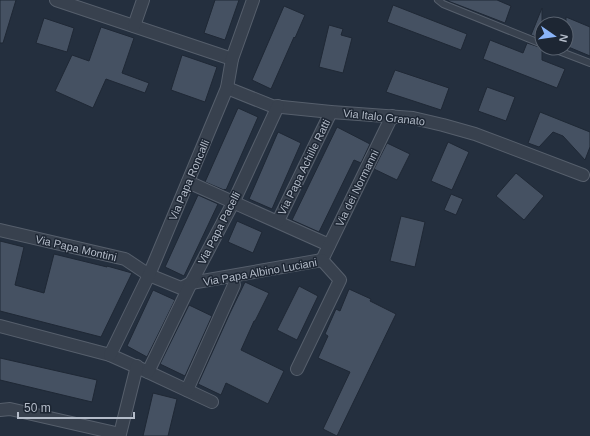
<svg xmlns="http://www.w3.org/2000/svg" width="590" height="436" viewBox="0 0 590 436" font-family="Arial,sans-serif">
<style>
.building{fill:#455162;stroke:#1f2835}
.lines{fill:none;stroke-linecap:round;stroke-linejoin:round}
.lane-casing{stroke:#565f6c;stroke-width:8}
.street-casing{stroke:#565f6c;stroke-width:14}
.lane{stroke:#38414e;stroke-width:6}
.street{stroke:#38414e;stroke-width:12}
.labels{text-anchor:middle;dominant-baseline:central;stroke-width:3;stroke-linejoin:round;paint-order:stroke}
.street-label{font-size:11px;fill:#b4bcc9;stroke:#1d2633}
</style>
<rect width="100%" height="100%" fill="#242f3e"/>
<g class="building">
<path d="M0 0H16L3 43H0Z"/>
<path d="M215 0H239L225 40 204 33Z"/>
<path d="M448 0H497L511 6 505 23 448 1Z"/>
<path d="M393 5 467 34 461 50 387 22Z"/>
<path d="M284 6 305 15 295 38 294 37 271 89 252 80Z"/>
<path d="M542 8V39L531 35Z"/>
<path d="M566 17 590 27V56L566 46Z"/>
<path d="M44 18 74 28 67 52 36 43Z"/>
<path d="M329 25 343 29 341 35 352 38 343 73 319 67Z"/>
<path d="M101 27 134 38 122 73 149 83 145 93 106 79 93 108 55 91 72 55 89 61Z"/>
<path d="M490 40 523 53 527 43 542 48V60L565 69 557 88 483 59Z"/>
<path d="M182 55 217 67 205 102 171 90Z"/>
<path d="M395 70 449 88 441 110 386 92Z"/>
<path d="M487 87 515 97 506 121 478 111Z"/>
<path d="M238 108 258 117 226 190 225 189 224 190 205 182Z"/>
<path d="M540 112 590 132V147L585 160 563 136 553 132 539 147 528 143Z"/>
<path d="M337 127 370 144 361 163 354 160 319 232 292 220Z"/>
<path d="M278 132 301 143 272 209 249 199Z"/>
<path d="M448 142 469 152 452 190 431 181Z"/>
<path d="M387 143 410 154 397 180 374 169Z"/>
<path d="M516 173 544 196 524 220 496 196Z"/>
<path d="M451 194 463 199 456 215 444 210Z"/>
<path d="M198 195 218 204 184 276 165 267Z"/>
<path d="M401 216 425 222 415 267 390 261Z"/>
<path d="M237 221 262 232 253 253 228 242Z"/>
<path d="M0 241 24 247 15 285 44 293 54 254 107 267V266L132 273 101 337 0 311Z"/>
<path d="M245 282 269 293 255 321H254L241 350 284 371 268 404 226 383 221 395 198 384 230 313Z"/>
<path d="M299 286 318 296 297 340 277 330Z"/>
<path d="M349 289 371 299 370 301 396 314 337 436 323 429 350 372 318 358 328 336 325 334 336 309 340 311Z"/>
<path d="M153 290 175 300 147 357 127 346Z"/>
<path d="M189 305 212 316 185 376 160 364Z"/>
<path d="M0 358 97 380 92 402 0 380Z"/>
<path d="M153 393 177 399 168 436H143Z"/>
</g>
<g class="lines">
<defs>
<g id="lane">
<path d="M438 0 443 4 542 44"/>
<path d="M551 48 590 63"/>
</g>
<g id="street">
<path d="M56 0 232 59"/>
<path d="M134 26 143 0"/>
<path d="M227 88 272 106 331 112 413 118 443 125 475 134 583 175"/>
<path d="M188 182 329 245"/>
<path d="M278 221 331 112"/>
<path d="M0 230 125 259 149 275 181 288 191 283 322 260"/>
<path d="M322 260 392 116"/>
<path d="M0 326 110 355 148 372 212 402"/>
<path d="M110 355 149 275 227 88 232 59 253 0"/>
<path d="M297 369 340 280 322 260"/>
<path d="M148 372 191 283 234 201 278 106"/>
<path d="M187 390 234 285"/>
<path d="M0 410 10 409 120 434 137 366"/>
</g>
</defs>
<use href="#lane" class="lane-casing"/>
<use href="#street" class="street-casing"/>
<use href="#lane" class="lane"/>
<use href="#street" class="street"/>
</g>
<g class="labels">
<g class="street-label">
<text transform="translate(384 117) rotate(6)">Via Italo Granato</text>
<text transform="translate(304 167) rotate(-64)">Via Papa Achille Ratti</text>
<text transform="translate(189 180) rotate(-67)">Via Papa Roncalli</text>
<text transform="translate(357 188) rotate(-64)">Via dei Normanni</text>
<text transform="translate(219 228) rotate(-63)">Via Papa Pacelli</text>
<text transform="translate(76 248) rotate(13)">Via Papa Montini</text>
<text transform="translate(260 272) rotate(-10)">Via Papa Albino Luciani</text>
</g>
</g>
<g transform="translate(554 36) rotate(103)"><circle r="19" fill="#1d2633" stroke="#59626f"/>
<path d="M0-3L7 15L0 10L-7 15Z" fill="#8ab4f8"/>
<text y="-6" font-size="11" font-weight="bold" text-anchor="middle" fill="#b4bcc9">N</text>
</g>
<path d="M18 412v6h116v-6" fill="none" stroke="#b4bcc9" stroke-width="2"/>
<text x="24" y="412" font-size="12" fill="#b4bcc9" stroke="#1d2633" stroke-width="3" paint-order="stroke">50 m</text>
</svg>
